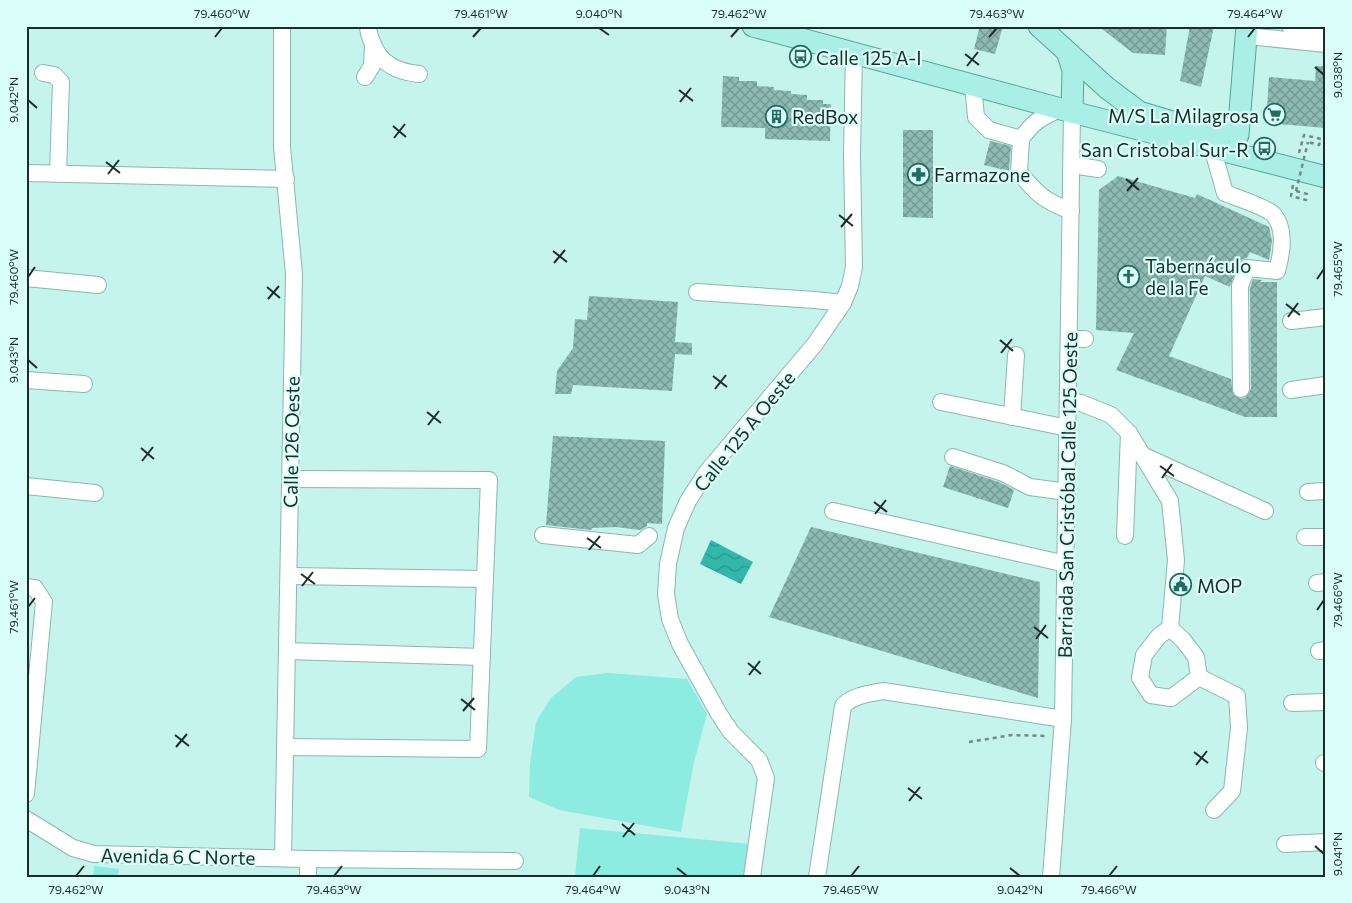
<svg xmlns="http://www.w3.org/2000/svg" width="1352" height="903" viewBox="0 0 1352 903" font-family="Commissioner,sans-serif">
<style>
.grass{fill:#8becdf}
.water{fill:url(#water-waves)}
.building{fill:url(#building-cross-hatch)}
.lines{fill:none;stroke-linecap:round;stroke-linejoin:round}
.minor-casing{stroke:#8ab7b0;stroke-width:18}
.major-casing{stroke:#54a49a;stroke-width:23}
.path{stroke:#6d8c87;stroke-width:2.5;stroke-dasharray:4 4;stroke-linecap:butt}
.minor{stroke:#fff;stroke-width:16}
.major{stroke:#aaefe6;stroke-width:21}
.path-bridge{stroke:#6d8c87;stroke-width:2.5;stroke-dasharray:4 4;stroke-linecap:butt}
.ticks{fill:none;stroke:#1b2d2a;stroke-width:2}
.labels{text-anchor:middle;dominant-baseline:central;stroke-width:4.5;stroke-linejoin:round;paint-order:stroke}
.poi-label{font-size:19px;fill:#1b2d2a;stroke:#dafff9;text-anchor:start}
.street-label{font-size:19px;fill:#1b2d2a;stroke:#dafff9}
.neatline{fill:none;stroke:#1b2d2a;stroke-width:2}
.ticks-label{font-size:12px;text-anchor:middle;fill:#1b2d2a}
</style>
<defs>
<pattern id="water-waves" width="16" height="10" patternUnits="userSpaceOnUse" patternTransform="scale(1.25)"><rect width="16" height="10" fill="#31b8aa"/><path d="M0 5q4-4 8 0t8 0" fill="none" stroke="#29968b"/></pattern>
<pattern id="building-cross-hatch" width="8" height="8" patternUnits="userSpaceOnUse" patternTransform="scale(1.25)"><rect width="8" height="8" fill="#8dbab3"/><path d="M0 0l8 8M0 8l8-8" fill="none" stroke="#729892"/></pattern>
</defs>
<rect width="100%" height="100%" fill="#c5f4ec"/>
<g class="grass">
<path d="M608 673 687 679 707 714 694 762 681 832 559 810 529 797 530 764 536 722 551 698 576 677Z"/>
<path d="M580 828 751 844 748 877H575Z"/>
<path d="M94 866 119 869 118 877H93Z"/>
</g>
<path class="water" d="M711 540 753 562 741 584 700 564Z"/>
<g class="building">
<path d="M980 26H1003L995 54 974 49Z"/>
<path d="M1098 26H1167L1165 55 1133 53Z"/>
<path d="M1190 26H1214L1201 87 1180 81Z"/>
<path d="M1316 66H1326V128L1266 123 1269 77 1315 81Z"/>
<path d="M723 76 739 77V81H757V86L774 87V90L791 91V94L807 95V100H823V104H831L830 141 765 139V128L721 127Z"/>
<path d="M903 130H933V218L903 217Z"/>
<path d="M990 141 1011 146 1009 171 984 165Z"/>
<path d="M1118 176 1195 198 1197 194 1269 227 1272 241 1269 260 1250 252 1247 258 1241 260 1238 264 1230 287 1205 276 1169 356 1231 379 1233 394 1241 399 1246 397 1251 389 1250 288 1253 279 1262 280 1260 282H1277V417H1245L1116 370 1134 333 1096 330 1099 190Z"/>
<path d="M589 296 678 302 675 342 692 343V355L675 354 672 391 573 385 571 394H555L557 371 573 348 575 319 587 320Z"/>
<path d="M553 436 665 441 662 524 647 523V526L640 530 616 527 592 528 591 530 546 525Z"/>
<path d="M950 466 999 482 1014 490 1008 508 943 487Z"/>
<path d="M811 527 1040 582 1038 698 769 617Z"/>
</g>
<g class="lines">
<defs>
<g id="minor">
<path d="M282 26V147L294 274 283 858"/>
<path d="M368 26C368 32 370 37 372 42 380 64 397 72 419 74"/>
<path d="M1290 26 1326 30"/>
<path d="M1247 36 1326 44"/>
<path d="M43 73 54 75 61 82 58 174"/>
<path d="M365 77 372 66 373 44"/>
<path d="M973 85 976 117 989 130 1021 139C1034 121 1040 118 1060 109"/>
<path d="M1021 139 1019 172C1037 194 1044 201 1071 211"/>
<path d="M1212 147 1225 193C1235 197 1266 207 1273 214 1286 228 1282 253 1277 271L1247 268 1240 286 1241 389"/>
<path d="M1072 165 1098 169"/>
<path d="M26 173 286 179"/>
<path d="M26 278 98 285"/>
<path d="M697 292 815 300 843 303"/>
<path d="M1291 321 1326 317"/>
<path d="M1069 339H1085"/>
<path d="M26 380 84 384"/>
<path d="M1291 390 1326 385"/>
<path d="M1068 401 1081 403 1111 415 1129 433 1170 501 1176 560 1170 628 1159 636 1144 655 1140 678 1151 695 1171 698 1199 677 1196 657 1183 640 1170 628"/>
<path d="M941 402 1068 428"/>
<path d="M1012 417 1016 355"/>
<path d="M1142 455 1265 511"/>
<path d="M953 457 1003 473 1030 487 1067 492"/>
<path d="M26 486 95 493"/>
<path d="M1308 492 1326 491"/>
<path d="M833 511 1066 564"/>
<path d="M543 535 638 545 649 536"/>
<path d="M1125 536 1129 433"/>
<path d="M1305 537H1326"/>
<path d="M289 576 485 579"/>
<path d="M1317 583 1326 582"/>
<path d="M26 587 35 588 44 602 26 794"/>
<path d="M287 651 482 657"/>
<path d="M1319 651 1326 650"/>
<path d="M1199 677 1237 696 1239 728 1232 791 1214 810"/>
<path d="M1292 703 1326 702"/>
<path d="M285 747 478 749 489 480 290 479"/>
<path d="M1324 763H1326"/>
<path d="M26 819 73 848 94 854 308 859 515 861"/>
<path d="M1285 844 1326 842"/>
<path d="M308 877V859"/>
<path d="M752 877 766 778 759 760 731 732 719 714 680 644 670 619 666 594 668 564 676 528 688 501 706 473 815 344 830 322 843 303 850 286 854 267 852 154 854 53"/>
<path d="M817 877 843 706C853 695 869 694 883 691L1063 719"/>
<path d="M1051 877 1063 719 1072 112"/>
</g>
<g id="major">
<path d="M753 26 1072 112 1326 177"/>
<path d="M1039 26 1107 88 1139 112 1213 134C1225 133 1231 129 1239 122"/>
<path d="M1068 54 1073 70 1072 112"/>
<path d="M1238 135 1247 26"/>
</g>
</defs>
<use href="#minor" class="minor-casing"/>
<use href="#major" class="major-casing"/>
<g class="path">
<path d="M1299 153 1304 135 1321 139 1319 145 1308 142"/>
<path d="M1293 185 1291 196 1306 200 1307 194 1296 191"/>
<path d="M969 742 1012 735 1047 736"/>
</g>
<use href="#minor" class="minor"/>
<use href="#major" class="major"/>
<path class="path-bridge" d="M1296 191 1308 142"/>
</g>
<path class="ticks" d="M599 28 609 35M215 37 222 28M473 37 481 28M731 37 739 28M989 37 997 28M1248 37 1255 28M965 54 979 65M967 66 978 52M1315 67 1324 75M679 90 693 101M28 100 37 108M680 102 691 88M393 126 406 137M394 138 405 124M106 162 120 173M108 174 119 160M1126 179 1139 190M1127 191 1138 178M839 215 853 226M841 227 852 214M553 251 567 262M554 263 565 250M28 277 35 267M1317 279 1324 269M267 287 280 298M268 299 279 286M1286 304 1300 315M1288 317 1298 303M1000 340 1013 351M1001 353 1012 339M28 360 37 368M713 376 727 387M715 389 726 375M427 412 441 423M428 425 439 411M141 448 154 459M142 461 153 447M1160 466 1174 476M1162 478 1172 464M874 502 887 512M875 514 886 500M587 538 601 548M589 550 600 536M301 574 315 584M302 586 313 572M28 607 35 598M1317 610 1324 600M1034 627 1048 638M1036 639 1046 625M748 663 761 674M749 675 760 661M461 699 475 710M463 711 474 698M175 735 189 746M176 747 187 734M1194 752 1208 763M1196 765 1207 751M908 788 922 799M909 801 920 787M622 824 635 835M623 837 634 823M1315 846 1324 854M677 868 687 876M1010 868 1020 876M76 876 84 866M334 876 342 866M593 876 600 866M851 876 859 866M1109 876 1117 866"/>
<defs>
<symbol id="bus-ring" viewBox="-11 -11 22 22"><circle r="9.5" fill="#dafff9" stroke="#236c64" stroke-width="1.5"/><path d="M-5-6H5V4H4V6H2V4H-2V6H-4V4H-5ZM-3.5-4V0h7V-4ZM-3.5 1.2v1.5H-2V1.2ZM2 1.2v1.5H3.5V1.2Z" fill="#236c64"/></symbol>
<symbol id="supermarket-ring" viewBox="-11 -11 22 22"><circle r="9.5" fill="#dafff9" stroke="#236c64" stroke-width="1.5"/><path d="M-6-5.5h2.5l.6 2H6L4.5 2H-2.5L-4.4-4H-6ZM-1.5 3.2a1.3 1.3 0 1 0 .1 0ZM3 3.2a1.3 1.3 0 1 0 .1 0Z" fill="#236c64"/></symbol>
<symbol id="building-ring" viewBox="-11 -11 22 22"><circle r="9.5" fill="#dafff9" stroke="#236c64" stroke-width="1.5"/><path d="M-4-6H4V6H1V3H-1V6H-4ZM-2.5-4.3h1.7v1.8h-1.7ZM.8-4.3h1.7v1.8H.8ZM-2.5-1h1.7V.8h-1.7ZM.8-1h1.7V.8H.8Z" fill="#236c64"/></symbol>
<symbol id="pharmacy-ring" viewBox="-11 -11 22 22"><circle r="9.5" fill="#dafff9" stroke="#236c64" stroke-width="1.5"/><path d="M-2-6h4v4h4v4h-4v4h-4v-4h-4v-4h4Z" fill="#236c64"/></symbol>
<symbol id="church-ring" viewBox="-11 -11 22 22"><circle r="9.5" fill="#dafff9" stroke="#236c64" stroke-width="1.5"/><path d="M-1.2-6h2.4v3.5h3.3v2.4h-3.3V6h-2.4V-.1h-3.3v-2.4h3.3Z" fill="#236c64"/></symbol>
<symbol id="civic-ring" viewBox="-11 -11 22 22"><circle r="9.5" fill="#dafff9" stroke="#236c64" stroke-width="1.5"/><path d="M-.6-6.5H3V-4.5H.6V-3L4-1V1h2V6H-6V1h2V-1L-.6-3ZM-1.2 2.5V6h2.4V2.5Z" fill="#236c64"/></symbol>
</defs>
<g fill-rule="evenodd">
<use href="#bus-ring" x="788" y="44" width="25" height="25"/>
<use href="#supermarket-ring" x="1262" y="102" width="25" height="25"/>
<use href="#building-ring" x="764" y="104" width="25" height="25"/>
<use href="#bus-ring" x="1252" y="136" width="25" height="25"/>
<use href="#pharmacy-ring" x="906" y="162" width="25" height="25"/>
<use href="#church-ring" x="1116" y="264" width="25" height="25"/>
<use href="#civic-ring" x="1168" y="572" width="25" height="25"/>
</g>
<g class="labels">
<g class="poi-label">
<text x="816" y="57">Calle 125 A-I</text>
<text x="1259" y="115" text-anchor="end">M/S La Milagrosa</text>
<text x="792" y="116">RedBox</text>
<text x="1249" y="149" text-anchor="end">San Cristobal Sur-R</text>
<text x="934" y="174">Farmazone</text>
<text x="1145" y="265">Tabernáculo<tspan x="1145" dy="22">de la Fe</tspan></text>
<text x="1197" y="585">MOP</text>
</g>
<g class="street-label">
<text transform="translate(744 431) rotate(-51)">Calle 125 A Oeste</text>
<text transform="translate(291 442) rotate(-89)">Calle 126 Oeste</text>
<text transform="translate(1067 495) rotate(-89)">Barriada San Cristóbal Calle 125 Oeste</text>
<text transform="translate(178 856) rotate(1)">Avenida 6 C Norte</text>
</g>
</g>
<rect width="1352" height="903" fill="none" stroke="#dafff9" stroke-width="55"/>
<rect x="28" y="28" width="1296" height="848" class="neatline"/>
<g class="ticks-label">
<text x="222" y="18">79.460°W</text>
<text x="481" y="18">79.461°W</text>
<text x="599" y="18">9.040°N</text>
<text x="739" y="18">79.462°W</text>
<text x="997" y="18">79.463°W</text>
<text x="1255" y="18">79.464°W</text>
<text transform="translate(1338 75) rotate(-90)" y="4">9.038°N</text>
<text transform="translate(14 100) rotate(-90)" y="4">9.042°N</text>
<text transform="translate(1338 269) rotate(-90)" y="4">79.465°W</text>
<text transform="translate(14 277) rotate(-90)" y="4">79.460°W</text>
<text transform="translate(14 360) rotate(-90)" y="4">9.043°N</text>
<text transform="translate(1338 600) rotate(-90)" y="4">79.466°W</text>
<text transform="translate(14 607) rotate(-90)" y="4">79.461°W</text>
<text transform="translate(1338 854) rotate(-90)" y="4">9.041°N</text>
<text x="76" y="894">79.462°W</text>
<text x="334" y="894">79.463°W</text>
<text x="593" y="894">79.464°W</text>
<text x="687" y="894">9.043°N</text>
<text x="851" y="894">79.465°W</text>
<text x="1020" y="894">9.042°N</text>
<text x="1109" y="894">79.466°W</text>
</g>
</svg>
